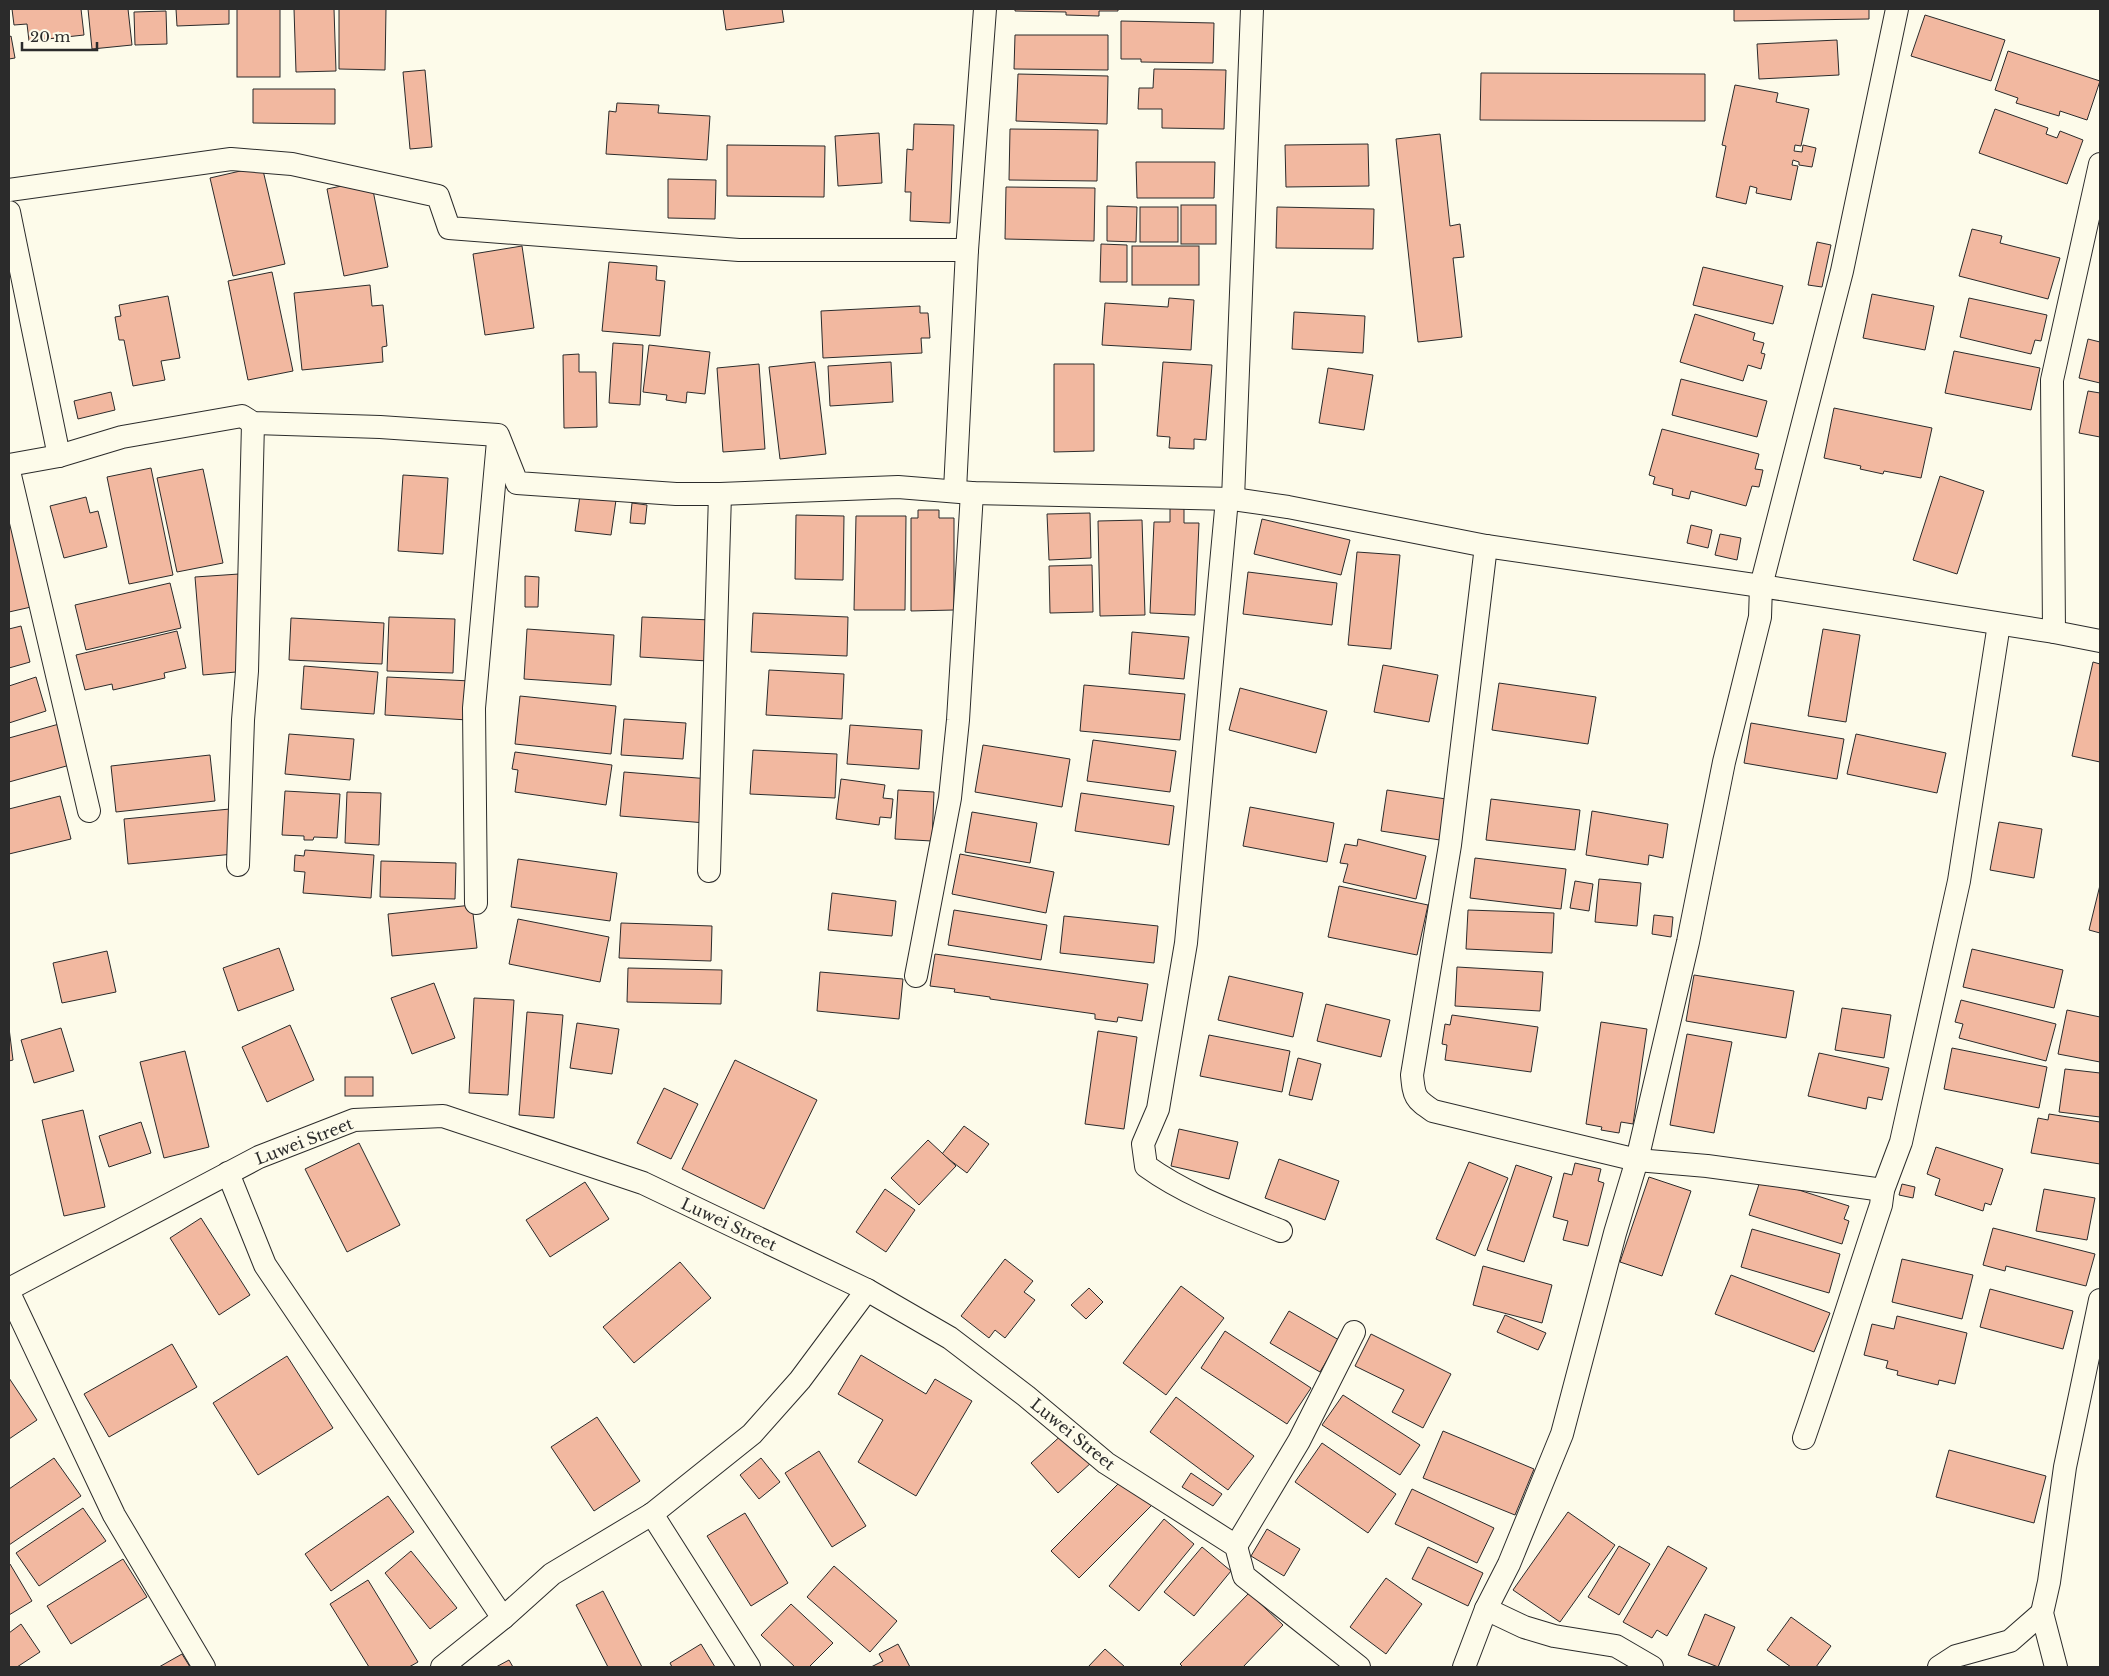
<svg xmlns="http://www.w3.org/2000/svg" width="2109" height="1676" viewBox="0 0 2109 1676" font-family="'Libre Baskerville',serif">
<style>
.building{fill:#f2b8a0;stroke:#2b2b2b}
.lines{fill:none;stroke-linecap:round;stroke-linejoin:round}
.street-casing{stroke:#2b2b2b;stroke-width:24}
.street{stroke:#fdfbea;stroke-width:22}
.labels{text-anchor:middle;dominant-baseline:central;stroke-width:4;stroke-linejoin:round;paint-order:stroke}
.street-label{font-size:16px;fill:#2b2b2b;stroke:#fdfbea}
</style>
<rect width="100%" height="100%" fill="#fdfbea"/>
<g class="building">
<path d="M12 9H81L84 35 29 41 27 24 14 25Z"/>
<path d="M88 9H128L132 45 92 49Z"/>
<path d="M176 9H229V24L177 26Z"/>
<rect x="237" y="9" width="43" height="68"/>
<path d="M294 9H334L336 71 296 72Z"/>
<path d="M339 9H386L385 70 339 69Z"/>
<path d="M723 9H782L784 22 726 30Z"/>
<path d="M1015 9H1118V11H1099V16L1066 15V12L1015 11Z"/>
<path d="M1734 9H1869V19L1734 21Z"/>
<path d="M166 11 167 44 135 45 134 12Z"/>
<path d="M1925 15 2005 40 1991 81 1911 56Z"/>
<path d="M1121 21 1214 23 1213 63 1141 62V59H1121Z"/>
<path d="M1015 35H1108V70L1014 69Z"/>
<path d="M11 36 15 58 9 59V37Z"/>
<path d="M1837 40 1839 75 1759 79 1757 44Z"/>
<path d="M2008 51 2100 81 2087 120 2060 111 2059 116 2016 103 2018 98 1995 90Z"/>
<path d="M1154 69 1226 70 1224 129 1162 128V109H1138L1139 88H1153Z"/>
<path d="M425 70 432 147 410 149 403 72Z"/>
<path d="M1481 73 1705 74V121L1480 120Z"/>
<path d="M1018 74 1108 76 1107 124 1016 121Z"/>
<path d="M1735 85 1778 93 1776 102 1809 109 1801 146 1795 145 1794 151 1802 152 1803 145 1816 148 1812 167 1799 165V162L1793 160 1792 165 1798 166 1791 200 1756 193 1757 188 1750 186 1746 204 1716 197 1726 146 1722 145Z"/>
<path d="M253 89H335V124L253 123Z"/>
<path d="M617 103 659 105 658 113 710 116 707 160 606 154 609 111 616 112Z"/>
<path d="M1995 109 2048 128 2046 134 2057 138 2060 131 2083 140 2067 184 1979 153Z"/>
<path d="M914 124 954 125 950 223 910 221 911 192H905L907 149 913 150Z"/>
<path d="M1010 129 1098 130 1097 181 1009 180Z"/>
<path d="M879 133 882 183 838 186 835 136Z"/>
<path d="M1440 134 1450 226 1460 224 1464 257 1453 258 1462 337 1418 342 1396 139Z"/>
<path d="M1368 144 1369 186 1286 187 1285 145Z"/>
<path d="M727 145 825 146 824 197 727 196Z"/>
<path d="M1136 162H1215L1214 198H1137Z"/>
<path d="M262 166 285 264 233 276 210 178Z"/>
<path d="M668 179 716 180 715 219 668 218Z"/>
<path d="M371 180 388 267 344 276 327 189Z"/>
<path d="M1006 187 1095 188 1094 241 1005 239Z"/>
<rect x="1181" y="205" width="35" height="39"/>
<path d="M1107 206 1137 207 1136 242 1107 241Z"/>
<rect x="1140" y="207" width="38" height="35"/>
<path d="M1277 207 1374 209 1373 249 1276 248Z"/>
<path d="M1972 229 2002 236 2000 243 2060 258 2048 299 1959 276Z"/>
<path d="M1817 242 1831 245 1822 287 1808 285Z"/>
<path d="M1101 244 1127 245V282H1100Z"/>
<path d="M522 246 534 328 485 335 473 254Z"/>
<rect x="1132" y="246" width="67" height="39"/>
<path d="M609 262 657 266 656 280 665 281 660 336 602 331Z"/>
<path d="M1703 267 1783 286 1773 324 1693 305Z"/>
<path d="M272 272 293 371 248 380 228 281Z"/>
<path d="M370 285 372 306 383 305 387 346 382 347 383 362 302 370 294 293Z"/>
<path d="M1872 294 1934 306 1925 350 1863 338Z"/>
<path d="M168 296 180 358 161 361 165 380 133 386 124 340H119L115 317 121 316 119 305Z"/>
<path d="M1169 298 1194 300 1191 350 1102 345 1105 303 1168 307Z"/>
<path d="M1969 298 2047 315 2041 341 2035 340 2031 354 1960 337Z"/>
<path d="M920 306V313H928L930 338H921L922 353 823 358 821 311Z"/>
<path d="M1294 312 1365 316 1363 353 1292 349Z"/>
<path d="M1695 314 1755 333 1753 340 1764 343 1761 353 1765 354 1761 369 1748 365 1743 381 1680 362Z"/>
<path d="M2088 339 2100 342V383L2079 378Z"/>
<path d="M613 343 643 345 640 405 609 403Z"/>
<path d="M649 345 710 352 705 394 687 392 686 403 666 400 667 395 643 392Z"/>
<path d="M1954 351 2040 368 2031 410 1945 393Z"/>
<path d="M579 354V372H596L597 427 564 428 563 355Z"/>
<path d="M815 362 826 454 780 459 769 367Z"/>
<path d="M891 362 893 402 830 406 828 366Z"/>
<path d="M1163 362 1212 365 1206 440 1194 439V449L1169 448 1170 437 1157 436Z"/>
<path d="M759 364 765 449 723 452 717 368Z"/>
<path d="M1054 364H1094V451L1054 452Z"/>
<path d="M1328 368 1373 375 1364 430 1319 423Z"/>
<path d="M1681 379 1767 401 1757 437 1672 415Z"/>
<path d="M2088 391 2100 393V437L2079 433Z"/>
<path d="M111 392 115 410 78 419 74 401Z"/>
<path d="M1834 408 1932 428 1921 478 1884 471 1883 474 1860 469 1861 466 1824 458Z"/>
<path d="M1662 429 1759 454 1755 469 1763 470 1759 487 1752 486 1746 506 1691 491 1689 499 1672 495 1673 489 1653 484 1655 477 1649 475Z"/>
<path d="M151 468 173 575 129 584 107 477Z"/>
<path d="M203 469 223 563 177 572 157 478Z"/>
<path d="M403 475 448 478 443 554 398 551Z"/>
<path d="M1940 476 1984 491 1957 574 1913 560Z"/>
<path d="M580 495 616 500 611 535 575 531Z"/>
<path d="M86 497 90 513 98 511 107 547 64 558 50 506Z"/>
<path d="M632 503 647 505 645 524 630 523Z"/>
<path d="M1170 505 1184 506V523H1199L1195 615 1150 613 1154 522H1170Z"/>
<path d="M918 510H939V518H954V610L911 611V518H918Z"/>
<path d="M1090 513 1091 558 1049 560 1047 514Z"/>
<path d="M9 514 31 607 9 612Z"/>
<path d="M796 515 844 516 843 580 795 579Z"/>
<path d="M856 516H906L905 610H854Z"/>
<path d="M1262 519 1350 540 1341 575 1254 554Z"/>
<path d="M1142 520 1145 615 1100 616 1098 521Z"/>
<path d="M1691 525 1712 530 1708 548 1687 543Z"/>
<path d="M1720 534 1741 538 1737 560 1715 555Z"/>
<path d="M1357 552 1400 555 1391 649 1348 645Z"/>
<path d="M1092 565 1093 612 1050 613 1049 566Z"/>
<path d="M1248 572 1337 583 1332 625 1243 614Z"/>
<path d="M239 574 247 671 203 675 195 577Z"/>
<path d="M525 576 539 577 538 607H525Z"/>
<path d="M170 583 181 628 86 650 75 605Z"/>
<path d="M753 613 848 617 847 656 751 652Z"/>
<path d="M389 617 455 619 453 673 387 671Z"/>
<path d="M642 617 711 620 708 661 640 657Z"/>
<path d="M291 618 384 623 382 664 289 660Z"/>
<path d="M21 626 30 662 9 668V629Z"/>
<path d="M527 629 614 635 611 685 524 679Z"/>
<path d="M1823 629 1860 635 1846 722 1808 716Z"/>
<path d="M177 631 186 668 164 673 165 678 113 690 112 684 85 690 76 655Z"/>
<path d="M1132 632 1189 637 1184 679 1129 674Z"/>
<path d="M2093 662 2100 664V762L2072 756Z"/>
<path d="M1383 665 1438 675 1429 722 1374 712Z"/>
<path d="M304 666 378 672 374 714 301 709Z"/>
<path d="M769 670 844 674 842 719 766 715Z"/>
<path d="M36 677 46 711 9 723V686Z"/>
<path d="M387 677 471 681 468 720 385 715Z"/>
<path d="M1499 683 1596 697 1588 744 1492 730Z"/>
<path d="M1084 685 1185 694 1180 740 1080 731Z"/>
<path d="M1240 688 1327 711 1316 753 1229 730Z"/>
<path d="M520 696 616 706 611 754 515 744Z"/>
<path d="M624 719 686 723 683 759 621 755Z"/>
<path d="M1751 723 1844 739 1837 779 1744 763Z"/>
<path d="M59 724 70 765 9 782V738Z"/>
<path d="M850 725 922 730 919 769 847 764Z"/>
<path d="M289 734 354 739 350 780 285 774Z"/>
<path d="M1856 734 1946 753 1937 793 1847 774Z"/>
<path d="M1093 740 1176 751 1170 792 1087 781Z"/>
<path d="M983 745 1070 759 1062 807 975 792Z"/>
<path d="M753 750 837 754 835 798 750 794Z"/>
<path d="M515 752 612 765 606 805 515 792 518 770 512 769Z"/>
<path d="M210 755 215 801 116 812 111 766Z"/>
<path d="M624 772 722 780 718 824 620 816Z"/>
<path d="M841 779 885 785 883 798 893 799 891 818 880 817 879 825 836 819Z"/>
<path d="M898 790 934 792 932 841 895 839Z"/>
<path d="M1387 790 1446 799 1440 840 1381 831Z"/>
<path d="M285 791 340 794 337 838 314 837 313 840H304V836L282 835Z"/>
<path d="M347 792 381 793 379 845 345 843Z"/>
<path d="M1081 793 1174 806 1169 845 1075 831Z"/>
<path d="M60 796 71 839 9 854V809Z"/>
<path d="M1491 799 1580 810 1575 850 1486 840Z"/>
<path d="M1250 807 1334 823 1327 862 1243 846Z"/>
<path d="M230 809 234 854 128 864 124 819Z"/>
<path d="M1592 811 1668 824 1663 858 1649 855 1648 865 1586 855Z"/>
<path d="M972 812 1037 823 1030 863 965 852Z"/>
<path d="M1999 822 2042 829 2034 878 1990 870Z"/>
<path d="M1358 839 1426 856 1416 899 1343 882 1348 864 1340 863 1345 844 1357 846Z"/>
<path d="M305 850 374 855 371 898 303 893 305 872 294 871 295 855 304 856Z"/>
<path d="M960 854 1054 872 1046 913 952 894Z"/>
<path d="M1475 858 1566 869 1561 909 1470 898Z"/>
<path d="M518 859 617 873 610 921 511 907Z"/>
<path d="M381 861 456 863 455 899 380 897Z"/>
<path d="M1599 879 1641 883 1637 926 1595 922Z"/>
<path d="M1575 881 1593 884 1589 911 1570 908Z"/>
<path d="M2100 885V933L2089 930Z"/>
<path d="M1339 886 1428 905 1417 955 1328 937Z"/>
<path d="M832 893 896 901 892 936 828 930Z"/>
<path d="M472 905 477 948 392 956 388 914Z"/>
<path d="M954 910 1047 925 1041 960 948 945Z"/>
<path d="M1468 910 1554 913 1552 953 1466 949Z"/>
<path d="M1654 915 1673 917 1671 937 1652 934Z"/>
<path d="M1064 916 1158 926 1154 963 1060 953Z"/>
<path d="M518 919 609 937 600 982 509 964Z"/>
<path d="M621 923 712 926 711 961 619 958Z"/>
<path d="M279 948 294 990 238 1011 223 968Z"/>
<path d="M1972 949 2063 970 2054 1008 1963 987Z"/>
<path d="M107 951 116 992 62 1003 53 963Z"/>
<path d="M935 954 1148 984 1142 1021 1118 1017 1117 1022 1095 1019V1014L990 999V997L954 992 955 989 930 986Z"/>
<path d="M1457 967 1543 972 1540 1011 1455 1006Z"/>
<path d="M628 968 722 970 721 1004 627 1002Z"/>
<path d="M820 972 903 979 899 1019 817 1011Z"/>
<path d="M1694 975 1794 991 1786 1038 1686 1021Z"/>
<path d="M1229 976 1303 993 1293 1037 1218 1020Z"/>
<path d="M434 983 455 1038 412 1054 391 998Z"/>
<path d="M474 998 514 1000 508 1095 469 1093Z"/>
<path d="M1961 1000 2056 1024 2046 1061 1959 1038 1963 1024 1955 1022Z"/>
<path d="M1326 1004 1390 1020 1381 1057 1317 1041Z"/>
<path d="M1842 1008 1891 1015 1884 1058 1835 1050Z"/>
<path d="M2067 1010 2100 1017V1062L2058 1054Z"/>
<path d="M527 1012 563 1015 554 1118 519 1115Z"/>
<path d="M1452 1015 1538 1027 1531 1072 1445 1060 1447 1045 1442 1044 1445 1024 1450 1025Z"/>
<path d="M1601 1022 1647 1029 1633 1124 1621 1122 1619 1133 1601 1130 1602 1127 1586 1124Z"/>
<path d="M577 1023 619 1029 612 1074 570 1068Z"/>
<path d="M290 1025 314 1080 267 1102 242 1047Z"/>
<path d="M9 1028 13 1060 9 1061Z"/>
<path d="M61 1028 74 1071 34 1083 21 1040Z"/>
<path d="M1098 1031 1137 1037 1124 1129 1085 1124Z"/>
<path d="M1687 1034 1732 1042 1714 1133 1670 1125Z"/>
<path d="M1209 1035 1290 1051 1282 1092 1200 1076Z"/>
<path d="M1952 1048 2047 1067 2039 1108 1944 1089Z"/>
<path d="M185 1051 209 1147 164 1158 140 1062Z"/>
<path d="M1819 1053 1889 1068 1882 1100 1868 1097 1866 1109 1808 1096Z"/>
<path d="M1298 1058 1321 1064 1312 1100 1289 1095Z"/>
<path d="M735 1060 817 1100 764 1209 682 1169Z"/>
<path d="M2065 1069 2100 1073V1117L2059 1112Z"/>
<rect x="345" y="1077" width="28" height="19"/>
<path d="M664 1088 698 1104 671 1159 637 1143Z"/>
<path d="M83 1110 105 1207 64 1216 42 1120Z"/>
<path d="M2049 1114 2100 1122V1164L2031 1153 2038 1118 2048 1120Z"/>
<path d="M141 1122 151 1153 109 1167 99 1136Z"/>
<path d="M964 1126 989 1144 967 1173 942 1154Z"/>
<path d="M1179 1129 1238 1142 1229 1179 1171 1166Z"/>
<path d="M928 1140 956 1166 919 1205 891 1178Z"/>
<path d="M359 1143 400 1225 347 1252 305 1169Z"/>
<path d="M1936 1147 2003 1169 1991 1205 1985 1203 1983 1211 1935 1195 1940 1179 1927 1174Z"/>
<path d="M1279 1159 1339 1181 1325 1220 1265 1198Z"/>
<path d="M1469 1162 1508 1178 1475 1256 1436 1239Z"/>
<path d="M1575 1163 1601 1169 1598 1181 1604 1183 1588 1246 1563 1240 1568 1221 1553 1217 1564 1173 1572 1175Z"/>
<path d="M1516 1165 1552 1177 1524 1262 1487 1250Z"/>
<path d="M1649 1177 1691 1191 1662 1276 1620 1262Z"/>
<path d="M1761 1178 1849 1206 1844 1219 1849 1221 1842 1244 1749 1215Z"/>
<path d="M585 1182 609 1219 550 1257 526 1220Z"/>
<path d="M1902 1184 1915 1187 1913 1198 1899 1195Z"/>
<path d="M885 1189 915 1210 886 1252 856 1232Z"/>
<path d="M2044 1189 2095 1198 2087 1240 2036 1231Z"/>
<path d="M201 1218 250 1295 219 1315 170 1238Z"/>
<path d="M1993 1228 2095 1254 2086 1286 2006 1266 2005 1271 1983 1265Z"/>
<path d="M1752 1229 1840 1254 1829 1293 1741 1267Z"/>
<path d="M1005 1259 1033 1281 1024 1292 1035 1300 1005 1338 995 1330 989 1338 961 1316Z"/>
<path d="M1902 1259 1973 1275 1962 1319 1892 1302Z"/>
<path d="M680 1262 711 1298 634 1363 603 1327Z"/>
<path d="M1483 1266 1552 1285 1542 1323 1473 1305Z"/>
<path d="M1731 1275 1830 1313 1814 1352 1715 1314Z"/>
<path d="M1181 1286 1224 1318 1166 1395 1123 1363Z"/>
<path d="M1089 1288 1103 1302 1086 1319 1071 1305Z"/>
<path d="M1990 1289 2073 1311 2063 1349 1980 1327Z"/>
<path d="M1289 1311 1339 1340 1320 1372 1270 1343Z"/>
<path d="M1505 1315 1546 1333 1538 1350 1497 1332Z"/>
<path d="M1897 1316 1967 1333 1955 1384 1939 1380 1938 1385 1897 1375 1898 1371 1886 1368 1888 1361 1864 1355 1872 1324 1894 1329Z"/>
<path d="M1225 1331 1311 1388 1287 1424 1201 1368Z"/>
<path d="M1371 1334 1451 1374 1423 1428 1392 1412 1404 1390 1355 1366Z"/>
<path d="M172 1344 197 1387 109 1437 84 1394Z"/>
<path d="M861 1355 926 1394 935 1379 972 1401 916 1496 858 1462 883 1420 838 1394Z"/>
<path d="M287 1356 333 1428 258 1475 213 1403Z"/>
<path d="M9 1378 37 1420 9 1439Z"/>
<path d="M1343 1395 1420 1445 1400 1475 1322 1425Z"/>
<path d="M1176 1397 1254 1456 1228 1490 1150 1432Z"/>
<path d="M597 1417 640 1481 594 1511 551 1447Z"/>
<path d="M1443 1431 1534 1469 1515 1515 1423 1478Z"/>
<path d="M1065 1432 1092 1462 1058 1493 1031 1463Z"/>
<path d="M1322 1443 1396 1494 1368 1533 1295 1482Z"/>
<path d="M1949 1450 2046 1476 2034 1523 1936 1497Z"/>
<path d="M819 1451 866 1526 832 1547 785 1473Z"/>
<path d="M54 1458 81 1496 9 1545V1489Z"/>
<path d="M761 1458 780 1482 759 1499 740 1475Z"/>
<path d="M1191 1473 1222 1494 1213 1506 1182 1487Z"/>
<path d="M1124 1478 1152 1505 1079 1578 1051 1551Z"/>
<path d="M1412 1489 1494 1528 1477 1563 1395 1524Z"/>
<path d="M388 1496 414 1532 331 1591 305 1554Z"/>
<path d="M83 1508 106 1541 39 1586 16 1553Z"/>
<path d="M1568 1512 1615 1545 1560 1622 1513 1590Z"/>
<path d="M745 1513 788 1583 751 1606 707 1536Z"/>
<path d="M1164 1519 1194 1544 1139 1611 1109 1586Z"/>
<path d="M1267 1529 1300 1549 1284 1576 1251 1556Z"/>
<path d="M1619 1546 1650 1564 1619 1615 1588 1597Z"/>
<path d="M1668 1546 1707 1568 1667 1636 1657 1630 1652 1638 1623 1622Z"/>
<path d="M1202 1547 1231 1571 1194 1616 1164 1592Z"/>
<path d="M1428 1547 1483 1573 1468 1606 1412 1579Z"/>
<path d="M411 1551 457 1608 430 1629 385 1573Z"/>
<path d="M123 1559 147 1597 71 1644 47 1606Z"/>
<path d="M10 1564 32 1601 9 1615V1565Z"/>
<path d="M834 1566 897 1621 870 1652 807 1597Z"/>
<path d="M1386 1578 1422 1604 1386 1654 1350 1627Z"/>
<path d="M368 1580 418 1662 409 1667H369L330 1604Z"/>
<path d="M603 1591 642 1667H608L576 1605Z"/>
<path d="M1249 1593 1283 1625 1243 1667H1183L1180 1664Z"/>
<path d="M791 1604 833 1643 809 1667H795L761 1635Z"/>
<path d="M1705 1614 1735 1627 1718 1667 1688 1655Z"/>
<path d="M1791 1617 1831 1646 1816 1667H1791L1767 1650Z"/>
<path d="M21 1624 40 1652 17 1667H9V1633Z"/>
<path d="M701 1644 715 1667H672L670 1663Z"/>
<path d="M898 1644 910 1667H871L883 1661 879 1654Z"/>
<path d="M1105 1649 1125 1667H1088Z"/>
<path d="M182 1654 190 1667H159Z"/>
<path d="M509 1660 513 1667H496Z"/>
</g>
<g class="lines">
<defs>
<g id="street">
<path d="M9 190 231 159 292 164 438 196 449 228 739 250H967"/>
<path d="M9 212 59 456"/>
<path d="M9 465 59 456 122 437 242 416 253 423 380 427 498 435 517 483 676 494H720L898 487 972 493 1233 499 1288 507 1486 546 1761 586 2054 632 2100 641"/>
<path d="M9 471 89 811"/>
<path d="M955 490 967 250 985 9"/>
<path d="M1227 499 1186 943 1158 1109 1143 1144 1146 1166C1186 1195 1236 1213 1281 1231"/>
<path d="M1233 499 1252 9"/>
<path d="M1486 546 1450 845 1412 1075C1414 1097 1415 1099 1433 1111L1637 1160 1707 1166 1883 1190"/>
<path d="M2054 632 2052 380 2100 164"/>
<path d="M238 865 243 720 247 671 253 423"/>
<path d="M709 871 720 494"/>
<path d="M476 903 474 708 498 441"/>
<path d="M916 976 950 798 958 720 972 493"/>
<path d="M228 1173 265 1265 503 1618"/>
<path d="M9 1289 259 1157 354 1120 443 1116 643 1183 867 1290 950 1338 1026 1396 1106 1463 1236 1546 1244 1576 1359 1667"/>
<path d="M9 1293 114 1515 204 1667"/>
<path d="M1804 1438C1831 1361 1855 1283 1881 1205L1883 1190 1901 1142 1959 881 1999 624"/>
<path d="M652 1514 749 1667"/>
<path d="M1236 1546 1299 1441 1354 1332"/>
<path d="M1486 1609 1524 1627 1554 1636 1616 1646 1652 1667"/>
<path d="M442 1667 503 1618 552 1574 652 1514 752 1434 800 1380 867 1290"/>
<path d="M1464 1667 1486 1609 1509 1564 1562 1434 1615 1233 1637 1160 1688 942 1724 762 1760 617 1761 586 1842 271 1897 9"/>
<path d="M1939 1667 1956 1656 2010 1641 2042 1613"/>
<path d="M2056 1667 2042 1613 2049 1582 2065 1467 2100 1300"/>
</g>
</defs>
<use href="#street" class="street-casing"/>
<use href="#street" class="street"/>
</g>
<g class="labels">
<g class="street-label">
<text transform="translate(304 1141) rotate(-21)">Luwei Street</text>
<text transform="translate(729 1224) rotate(25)">Luwei Street</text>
<text transform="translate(1073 1434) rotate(39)">Luwei Street</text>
</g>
</g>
<rect width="2109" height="1676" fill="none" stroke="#2b2b2b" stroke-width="20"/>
<path d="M22 42v8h75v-8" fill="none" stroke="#2b2b2b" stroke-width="2.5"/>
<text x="30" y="42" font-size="15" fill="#2b2b2b" stroke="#fdfbea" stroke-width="4" paint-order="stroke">20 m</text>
</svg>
